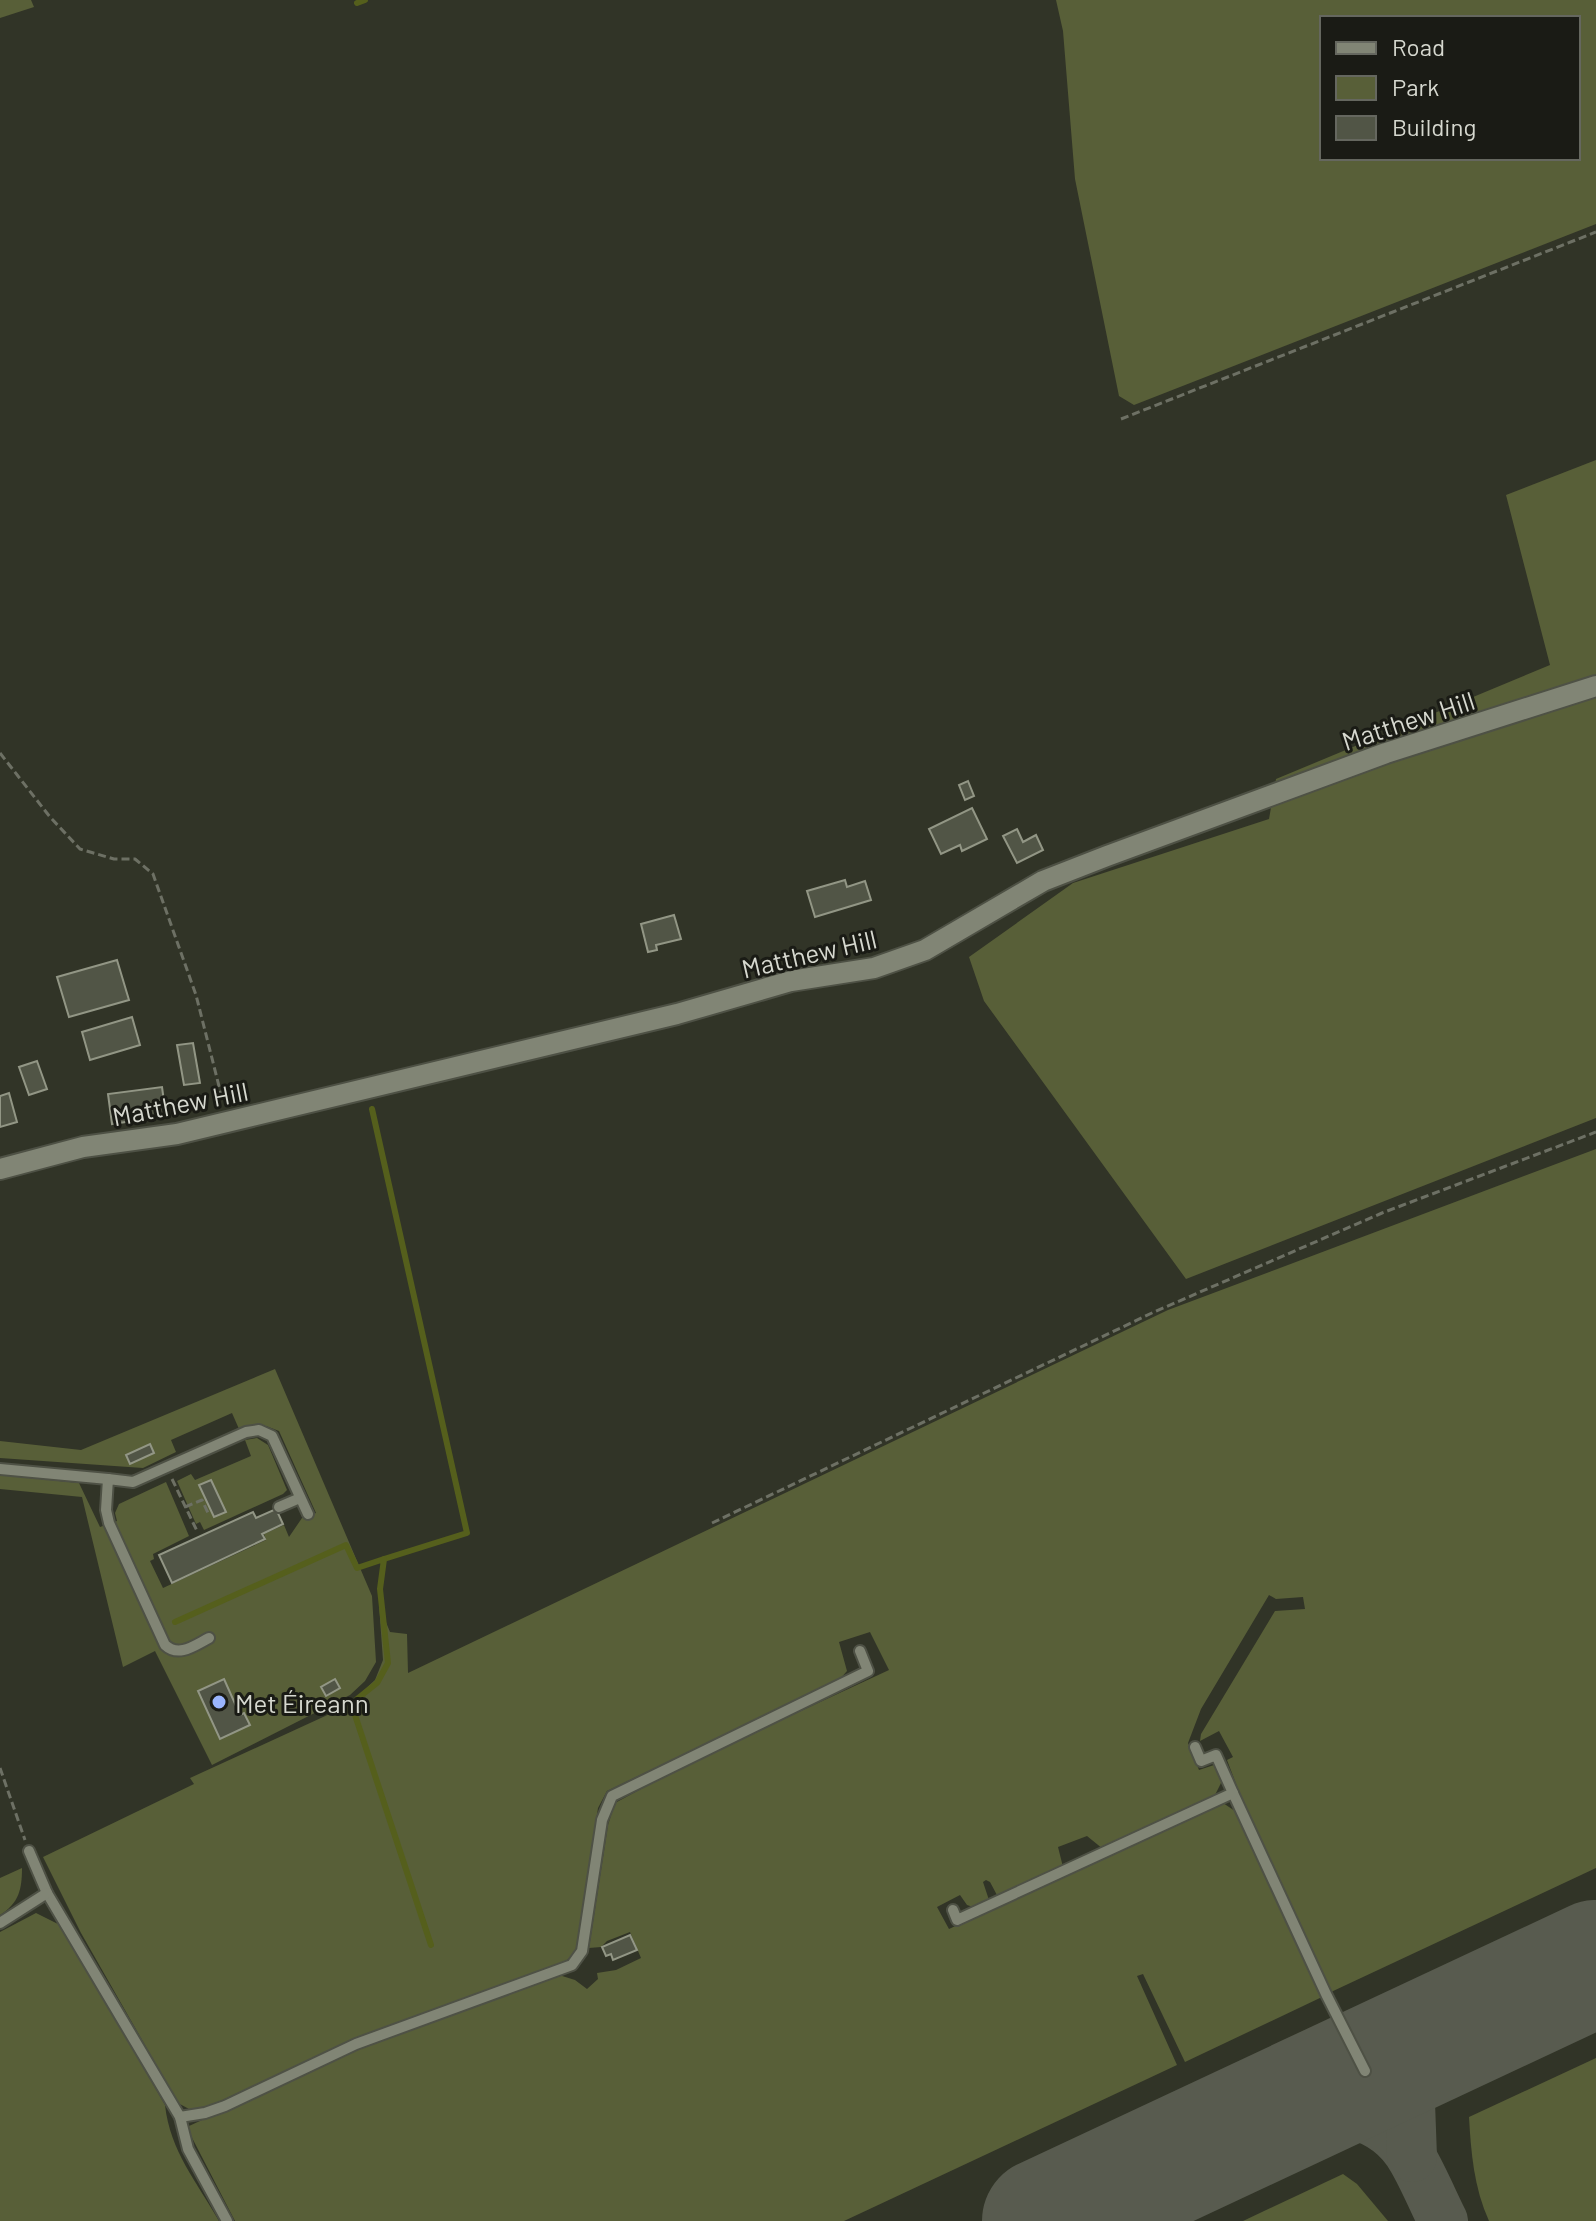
<svg xmlns="http://www.w3.org/2000/svg" width="1596" height="2221" viewBox="0 0 1596 2221" font-family="Barlow,sans-serif">
<style>
.green{fill:#585f38;fill-rule:evenodd}
.lines{fill:none;stroke-linecap:round;stroke-linejoin:round}
.stream{stroke:#555f1c;stroke-width:6}
.taxiway{stroke:#585b4f;stroke-width:50}
.runway{stroke:#585b4f;stroke-width:126}
.building{fill:#515546;stroke:#929685;stroke-width:2}
.service-casing{stroke:#4e5145;stroke-width:14}
.minor-casing{stroke:#4e5145;stroke-width:24}
.path{stroke:#6d7064;stroke-width:3;stroke-dasharray:8 4;stroke-linecap:butt}
.service{stroke:#818575;stroke-width:10}
.minor{stroke:#818575;stroke-width:20}
.poi-dot{fill:#9ab5fd;stroke:#1a1b15;stroke-width:3}
.labels{text-anchor:middle;dominant-baseline:central;stroke-width:6;stroke-linejoin:round;paint-order:stroke}
.street-label{font-size:26px;fill:#d6d8cf;stroke:#1a1b15}
.poi-label{font-size:26px;fill:#d6d8cf;stroke:#1a1b15;text-anchor:start}
</style>
<rect width="100%" height="100%" fill="#313427"/>
<g class="green">
<path d="M0 0H31L34 7 0 18Z"/>
<path d="M1056 0H1596V224L1134 405 1119 396 1075 179 1063 31ZM1322 18H1578V158H1322Z"/>
<path d="M1596 460V1118L1186 1279 984 1001 969 957 1073 883 1269 819 1276 779 1550 665 1506 495Z"/>
<path d="M1596 1149V1868L1331 1992 1246 1810 1227 1760 1233 1757 1219 1731 1200 1741 1201 1734 1275 1611 1305 1609 1303 1597 1276 1599 1269 1595 1201 1709 1188 1743 1199 1770 1214 1765 1222 1781 1214 1797 1103 1849 1087 1836 1058 1847 1063 1867 998 1897 990 1882 986 1880 983 1882 989 1900 976 1908 967 1905 960 1895 937 1907 949 1929 1215 1805 1223 1803 1235 1811 1322 1997 1185 2062 1143 1974 1137 1976 1177 2065 844 2221H235L188 2130 189 2126 365 2045 559 1975 575 1980 587 1989 598 1979 597 1973 616 1970 641 1958 630 1932 607 1941 601 1947 589 1948 608 1825 615 1803 689 1763 889 1670 870 1632 839 1642 847 1671 840 1679 607 1791 598 1808 577 1947 575 1953 567 1960 528 1978 341 2046 205 2108 189 2109 178 2103 81 1933 43 1857 194 1784 190 1778 347 1706 375 1680 383 1660 379 1605 390 1632 407 1634 408 1673 1168 1310Z"/>
<path d="M275 1369 372 1596 376 1662 365 1681 350 1695 212 1765 155 1651 123 1667 82 1497 0 1489V1475L79 1483 100 1527 117 1521 115 1513 119 1504 166 1482 189 1536 153 1554 154 1559 150 1561 163 1588 266 1540 264 1534 284 1525 289 1537 302 1518 316 1513 279 1431 266 1426 239 1429 232 1413 171 1440 176 1452 143 1468 0 1458V1441L81 1450Z"/>
<path d="M257 1438 268 1445 287 1490 283 1494 204 1530 200 1522 196 1524 177 1481 191 1474 195 1480 251 1456 245 1440Z"/>
<path d="M22 1868C22 1889 19 1903 0 1915V1878Z"/>
<path d="M36 1913 60 1925 73 1946 165 2105C170 2151 197 2182 219 2221H0V1932Z"/>
<path d="M1596 2058V2221H1489C1474 2188 1471 2153 1469 2117Z"/>
<path d="M1343 2174 1357 2184 1388 2221H1243Z"/>
</g>
<g class="lines">
<g class="stream">
<path d="M357 3 365 0"/>
<path d="M372 1109 467 1533 384 1559"/>
<path d="M175 1622 346 1545 357 1568 384 1559 380 1589 388 1663 377 1683 357 1699 354 1712 431 1945"/>
</g>
<g class="taxiway">
<path d="M1277 2112C1328 2106 1385 2109 1413 2160 1424 2179 1433 2201 1443 2221"/>
<path d="M1412 2157 1410 2103 1416 2080 1443 2035"/>
</g>
<path class="runway" d="M1045 2221 1596 1963"/>
</g>
<g class="building">
<path d="M968 781 974 796 965 800 959 785Z"/>
<path d="M972 808 987 839 962 851 960 845 941 854 929 829Z"/>
<path d="M1017 829 1023 842 1036 835 1043 850 1017 863 1003 836Z"/>
<path d="M845 880 847 887 865 881 871 900 815 917 807 891Z"/>
<path d="M674 915 681 939 656 945 657 950 648 952 641 924Z"/>
<path d="M117 960 129 1000 69 1017 57 977Z"/>
<path d="M132 1017 140 1045 90 1060 82 1032Z"/>
<path d="M193 1043 200 1083 184 1085 177 1045Z"/>
<path d="M37 1061 47 1089 29 1095 19 1067Z"/>
<path d="M162 1087 166 1116 112 1124 108 1094Z"/>
<path d="M9 1093 17 1122 0 1127V1096Z"/>
<path d="M150 1444 154 1453 130 1464 126 1455Z"/>
<path d="M211 1480 226 1512 214 1517 199 1485Z"/>
<path d="M276 1509 283 1524 262 1534 265 1539 172 1583 159 1555 253 1512 256 1518Z"/>
<path d="M224 1679 240 1715 244 1713 250 1725 220 1739 198 1691Z"/>
<path d="M335 1679 340 1688 326 1696 321 1687Z"/>
<path d="M630 1935 637 1950 613 1960 611 1954 606 1956 602 1947Z"/>
</g>
<g class="lines">
<defs>
<g id="service">
<path d="M0 1469 108 1479"/>
<path d="M279 1507 300 1498"/>
<path d="M209 1638C195 1645 179 1658 165 1645L109 1523 106 1510 108 1479 133 1482 246 1432 259 1430 272 1436 308 1514"/>
<path d="M1233 1793 1326 1994 1365 2071"/>
<path d="M29 1851 47 1893 180 2117 188 2149 227 2221"/>
<path d="M953 1910 957 1920 1233 1793 1216 1755 1201 1761 1195 1747"/>
<path d="M0 1923 47 1893"/>
<path d="M180 2117 205 2113 225 2106 356 2044 572 1965 582 1951 602 1820 612 1796 868 1671 860 1651"/>
</g>
<path id="minor" d="M0 1169 83 1147 177 1134 677 1014 791 981 874 968 925 950 1043 881 1107 856 1386 753 1596 686"/>
</defs>
<use href="#service" class="service-casing"/>
<use href="#minor" class="minor-casing"/>
<g class="path">
<path d="M1121 419 1596 232"/>
<path d="M0 753 50 817 80 849 114 859H135L153 874 196 995 223 1102"/>
<path d="M172 1479 197 1531"/>
<path d="M185 1507 202 1500 209 1515"/>
<path d="M712 1523 1154 1312 1382 1213 1596 1132"/>
<path d="M0 1768 25 1840"/>
</g>
<use href="#service" class="service"/>
<use href="#minor" class="minor"/>
</g>
<circle class="poi-dot" cx="219" cy="1702" r="8"/>
<g class="labels">
<g class="street-label">
<text transform="translate(1408 720) rotate(-18)">Matthew Hill</text>
<text transform="translate(809 953) rotate(-13)">Matthew Hill</text>
<text transform="translate(180 1103) rotate(-11)">Matthew Hill</text>
</g>
<g class="poi-label">
<text x="235" y="1702">Met Éireann</text>
</g>
</g>
<rect x="1320" y="16" width="260" height="144" fill="#1a1b15" stroke="#65675f" stroke-width="2"/>
<rect x="1336" y="42" width="40" height="12" fill="#818575" stroke="#65675f" stroke-width="2"/>
<text x="1392" y="56" font-size="24" fill="#d6d8cf">Road</text>
<rect x="1336" y="76" width="40" height="24" fill="#585f38" stroke="#65675f" stroke-width="2"/>
<text x="1392" y="96" font-size="24" fill="#d6d8cf">Park</text>
<rect x="1336" y="116" width="40" height="24" fill="#515546" stroke="#65675f" stroke-width="2"/>
<text x="1392" y="136" font-size="24" fill="#d6d8cf">Building</text>
</svg>
